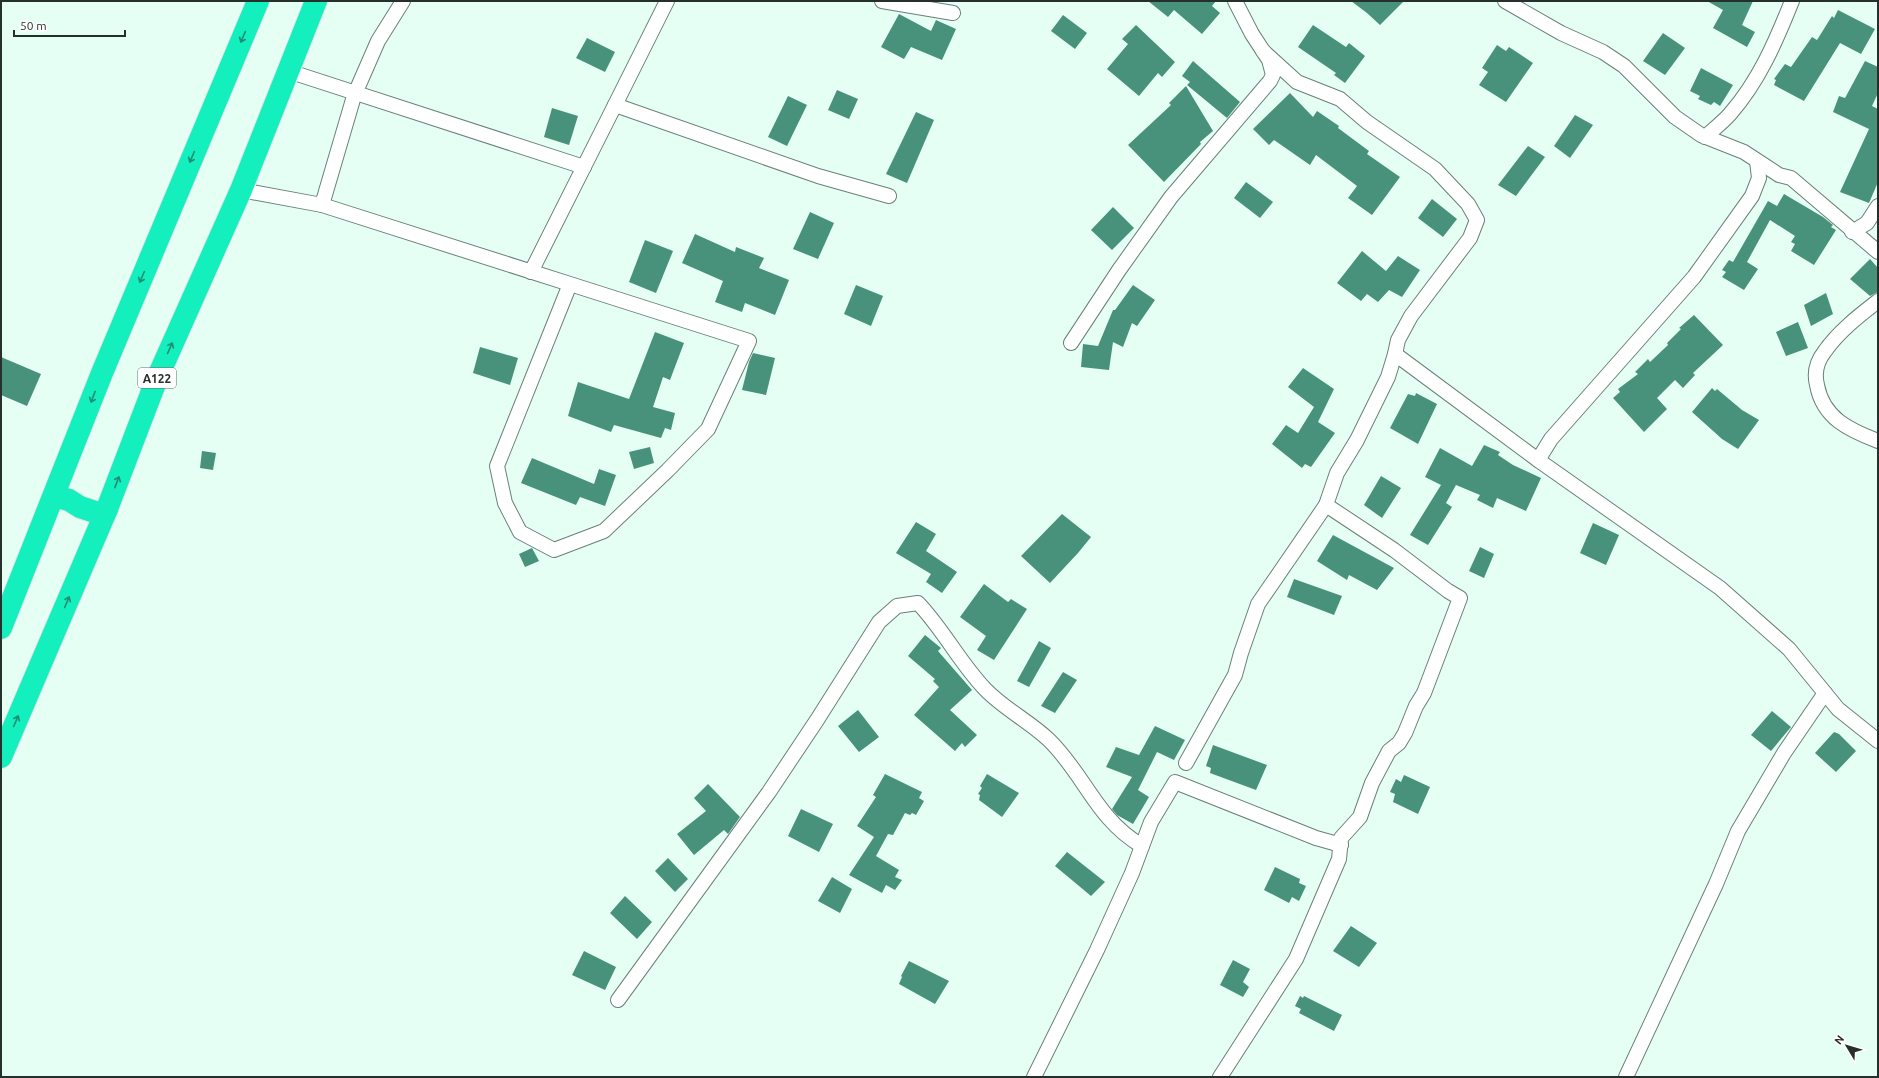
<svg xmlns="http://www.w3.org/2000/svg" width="1879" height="1078" viewBox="0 0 1879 1078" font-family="Ubuntu,sans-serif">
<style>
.building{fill:#48927b}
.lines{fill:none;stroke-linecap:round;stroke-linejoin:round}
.street-casing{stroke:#698178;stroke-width:16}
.highway-casing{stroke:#e5e6e6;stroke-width:24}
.street{stroke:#fff;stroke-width:14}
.highway{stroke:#14efbe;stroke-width:22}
.oneway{stroke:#1c8f74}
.labels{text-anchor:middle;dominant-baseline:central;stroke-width:3;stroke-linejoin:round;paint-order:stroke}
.shield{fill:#fff;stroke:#666d6b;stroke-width:1}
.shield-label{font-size:12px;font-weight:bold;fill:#252f2b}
</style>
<rect width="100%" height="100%" fill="#e5fff5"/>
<g class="building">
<path d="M1148 1H1216L1212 6 1220 13 1202 34 1174 10 1168 17Z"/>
<path d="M1351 1H1404L1380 25 1367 13Z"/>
<path d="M1707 1H1753L1742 25 1755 32 1747 47 1713 28 1723 10Z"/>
<path d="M1838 10 1875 29 1861 54 1840 43 1804 101 1774 85 1776 80 1774 79 1785 64 1791 67 1812 37 1817 40 1832 16 1834 18Z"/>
<path d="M899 14 931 31 936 20 956 29 942 60 911 47 904 59 881 47Z"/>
<path d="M1063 15 1087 33 1075 49 1051 31Z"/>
<path d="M1136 25 1175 62 1162 77 1158 73 1139 96 1107 69 1128 44 1122 39Z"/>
<path d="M1313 25 1346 47 1349 43 1365 56 1345 83 1334 75 1336 73 1298 47Z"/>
<path d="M1663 33 1685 48 1665 75 1643 61Z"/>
<path d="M587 38 615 52 605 72 576 58Z"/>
<path d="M1497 45 1506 51 1509 47 1533 63 1506 102 1479 85 1488 72 1482 68Z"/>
<path d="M1193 61 1240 102 1227 118 1187 85 1190 82 1182 76Z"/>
<path d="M1865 61 1878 67V93L1872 106 1878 109V182L1869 203 1840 192 1869 129 1833 112 1839 96 1845 98Z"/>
<path d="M1701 68 1733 85 1720 106 1714 102 1711 105 1698 99 1700 96 1690 91Z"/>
<path d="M1186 86 1213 131 1200 142 1201 144 1164 182 1128 145 1171 105 1169 103Z"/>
<path d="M837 90 858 99 849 119 828 110Z"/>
<path d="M1290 93 1313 117 1317 111 1339 126 1338 128 1369 151 1367 154 1400 177 1372 215 1348 198 1357 186 1316 155 1310 165 1274 140 1269 145 1253 129Z"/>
<path d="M788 96 807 105 787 146 768 137Z"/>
<path d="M552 108 578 116 569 145 544 137Z"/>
<path d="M916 112 934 120 907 183 886 174Z"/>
<path d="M1575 115 1593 125 1570 158 1554 146Z"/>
<path d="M1528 146 1545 157 1516 196 1498 185Z"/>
<path d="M1246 182 1273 202 1260 218 1234 198Z"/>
<path d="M1784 194 1823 217 1833 225 1831 227 1836 230 1814 265 1791 251 1795 244 1791 242 1795 236 1770 220 1747 262 1758 269 1744 290 1722 277 1726 272 1722 270 1729 260 1733 262 1768 201 1777 206Z"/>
<path d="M1432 199 1457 219 1443 237 1418 218Z"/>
<path d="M1113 207 1134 228 1112 250 1091 230Z"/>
<path d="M810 212 834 223 818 259 793 249Z"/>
<path d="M695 234 735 252 736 247 764 258 759 268 789 280 775 315 745 303 742 312 715 302 723 281 682 263Z"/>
<path d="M645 240 673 251 656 293 629 282Z"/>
<path d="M1362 251 1386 271 1398 256 1420 270 1402 297 1389 290 1378 302 1367 294 1361 301 1337 283Z"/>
<path d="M1870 259 1878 268V292L1870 296 1850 279Z"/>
<path d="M856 285 883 296 871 326 844 314Z"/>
<path d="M1133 285 1155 300 1137 326 1132 323 1123 347 1113 342 1109 370 1081 367 1083 344 1098 346 1113 310H1115Z"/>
<path d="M1826 293 1833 314 1811 326 1804 305Z"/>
<path d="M1694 315 1723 345 1693 373 1695 375 1683 388 1675 380 1657 398 1667 409 1644 432 1613 398 1620 392 1618 389 1638 374 1635 372 1648 359 1650 362 1668 345 1667 343 1681 329 1679 328Z"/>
<path d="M1798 322 1808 348 1786 356 1776 332Z"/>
<path d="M655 332 684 343 670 380 663 377 653 407 675 413 671 430 665 428 661 438 614 425 611 432 568 416 578 382 629 399Z"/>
<path d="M480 347 518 358 510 385 473 373Z"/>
<path d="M753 353 775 358 766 395 742 390 749 362Z"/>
<path d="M1 357 41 374 27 406 1 395Z"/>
<path d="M1303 368 1334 389 1318 422 1335 433 1311 467 1305 464 1302 468 1272 444 1286 425 1298 433 1314 407 1288 387Z"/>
<path d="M1712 388 1715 391 1717 389 1742 410 1759 420 1738 449 1722 439 1692 412Z"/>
<path d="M1416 393 1437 404 1418 444 1390 428 1408 394 1415 396Z"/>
<path d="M1484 445 1500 452 1498 455 1513 465 1541 478 1526 511 1497 498 1493 508 1477 500 1480 495 1456 485 1446 503 1452 507 1428 545 1410 535 1441 485 1425 477 1440 448 1472 466Z"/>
<path d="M650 447 654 463 634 469 629 452Z"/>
<path d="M202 451 216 453 213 470 200 468Z"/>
<path d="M532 458 594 484 599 469 616 475 605 506 580 497 576 505 521 483Z"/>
<path d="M1381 476 1401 488 1382 518 1364 505Z"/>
<path d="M1062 514 1091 537 1078 553 1050 583 1021 556Z"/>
<path d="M916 522 936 534 926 551 957 572 942 593 926 582 931 574 896 553Z"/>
<path d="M1593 523 1619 535 1606 565 1580 553Z"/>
<path d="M1333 535 1394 568 1377 590 1349 575 1347 580 1317 561Z"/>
<path d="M1480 547 1494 554 1484 578 1469 571Z"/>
<path d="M532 548 539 561 525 567 519 554Z"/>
<path d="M1294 579 1342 596 1334 615 1287 597Z"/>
<path d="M984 584 1008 602 1011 599 1027 609 994 660 977 650 986 636 960 617Z"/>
<path d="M925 635 941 648 938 651 972 690 950 710 977 735 965 747 962 743 955 751 914 715 939 687 933 681 935 679 908 656Z"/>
<path d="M1039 641 1051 648 1029 687 1017 681Z"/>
<path d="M1063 672 1077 680 1055 713 1041 706Z"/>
<path d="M858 710 879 737 859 752 838 726Z"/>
<path d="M1772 711 1791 727 1771 751 1751 735Z"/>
<path d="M1155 726 1185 740 1174 760 1157 752 1138 790 1149 797 1133 824 1117 815 1112 809 1132 777 1106 767 1116 747 1139 755Z"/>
<path d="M1834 732 1839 734 1856 751 1836 772 1815 753Z"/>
<path d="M1213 745 1267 765 1256 790 1210 773 1211 768 1206 766Z"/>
<path d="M885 774 922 792 919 798 924 801 916 815 912 813 910 815 905 813 893 835 888 834 876 856 899 870 895 877 902 880 895 890 886 885 882 893 849 875 874 837 857 826 876 797 873 795Z"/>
<path d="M987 774 1019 793 1002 817 979 800 980 795 978 794 982 788 980 786Z"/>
<path d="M1404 775 1430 787 1418 814 1393 802 1395 794 1390 792 1396 779 1401 782Z"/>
<path d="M708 784 740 817 728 834 724 830 694 855 677 834 706 811 694 798Z"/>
<path d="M801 809 833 824 819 852 788 836Z"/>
<path d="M1067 852 1105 882 1091 896 1055 866Z"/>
<path d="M668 858 688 879 675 892 655 871Z"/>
<path d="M1275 867 1300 879 1299 883 1306 886 1299 901 1292 897 1289 903 1264 890Z"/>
<path d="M832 877 852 889 840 913 818 901Z"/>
<path d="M625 896 652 922 637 939 610 913Z"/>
<path d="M1351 926 1377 943 1359 967 1333 951Z"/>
<path d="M584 951 616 967 605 990 572 975Z"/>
<path d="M1233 960 1250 969 1243 982 1249 987 1243 997 1220 985Z"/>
<path d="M909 961 949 981 935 1004 899 984 902 977 901 976Z"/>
<path d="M1300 996 1303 998 1304 996 1342 1015 1334 1031 1299 1013 1301 1009 1295 1006Z"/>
</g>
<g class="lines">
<defs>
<g id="street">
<path d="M882 1 953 13"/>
<path d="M1505 1 1561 33 1603 52 1624 66 1675 117 1701 135 1744 152 1779 175 1791 178 1878 252"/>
<path d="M1263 51 1297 82 1340 99 1367 122 1435 169 1468 204 1477 220 1470 238 1411 316 1398 340 1395 354"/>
<path d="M288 71 584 167"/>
<path d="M615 105 667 1"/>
<path d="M1705 137C1714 129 1723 122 1730 114 1759 81 1776 41 1792 1"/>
<path d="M1757 161 1759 178 1752 196 1694 277 1551 439 1538 460 1720 588 1789 649 1838 709 1878 741"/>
<path d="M241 190 322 205 354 96 378 41 403 1"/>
<path d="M322 205 570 284 497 466 505 503 520 532 554 550 604 531 668 470 708 429 749 341 570 284"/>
<path d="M1852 232 1867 223 1878 206"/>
<path d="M531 272 615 105 818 176 889 196"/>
<path d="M1878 301C1860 315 1839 331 1825 351 1817 361 1814 373 1817 385 1823 418 1849 430 1878 441"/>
<path d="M1071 343 1119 270 1171 197 1270 81 1273 75 1269 60 1252 34 1235 1"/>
<path d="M1186 763 1235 675 1241 653 1258 604 1326 505 1337 473 1357 440 1388 377 1395 354 1538 460"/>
<path d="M618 1000 769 792 817 720 879 622 897 606 918 603C943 629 960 663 985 689 1004 709 1029 721 1049 740 1085 775 1096 819 1142 846"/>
<path d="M1034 1077 1097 950 1132 873 1151 822 1175 782 1316 838 1341 845"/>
<path d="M1220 1077 1296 959 1339 859 1341 838 1360 817 1372 783 1389 751 1399 743 1405 733 1416 706 1424 693 1460 598 1448 591 1394 550 1326 505"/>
<path d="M1626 1077 1716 884 1738 831 1784 753 1825 693"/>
</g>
<g id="highway">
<path d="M54 496 69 500 80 507 104 515 107 509"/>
<path d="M1 628 102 373 258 1"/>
<path d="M1 757 107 509 156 381 241 190 316 1"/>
</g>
</defs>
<use href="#street" class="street-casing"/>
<use href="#highway" class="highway-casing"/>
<use href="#street" class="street"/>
<use href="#highway" class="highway"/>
</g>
<defs><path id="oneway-shaft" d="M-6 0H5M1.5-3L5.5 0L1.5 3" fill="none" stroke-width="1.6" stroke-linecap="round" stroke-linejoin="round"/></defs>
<g class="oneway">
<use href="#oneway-shaft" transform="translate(243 37) rotate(113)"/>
<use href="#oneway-shaft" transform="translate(192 157) rotate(113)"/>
<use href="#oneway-shaft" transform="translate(142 277) rotate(113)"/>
<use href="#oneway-shaft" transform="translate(170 348) rotate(-66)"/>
<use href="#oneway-shaft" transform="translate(93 397) rotate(111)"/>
<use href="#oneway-shaft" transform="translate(117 482) rotate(-69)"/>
<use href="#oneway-shaft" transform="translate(67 602) rotate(-67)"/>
<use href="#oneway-shaft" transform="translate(16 721) rotate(-67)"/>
</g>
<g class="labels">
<rect class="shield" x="138" y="368" width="38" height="20" rx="3"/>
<g class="shield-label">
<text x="157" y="378">A122</text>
</g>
</g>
<rect width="1879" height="1078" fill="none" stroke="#252f2b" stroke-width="4"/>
<g transform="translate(1847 1046) rotate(308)" stroke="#ffffff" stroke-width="3" paint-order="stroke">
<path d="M0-3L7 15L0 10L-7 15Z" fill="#252f2b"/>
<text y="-6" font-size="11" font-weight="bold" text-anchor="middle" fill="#252f2b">N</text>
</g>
<path d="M14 30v6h111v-6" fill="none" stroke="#252f2b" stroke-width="2"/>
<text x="20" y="30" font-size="12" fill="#252f2b" stroke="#ffffff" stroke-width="3" paint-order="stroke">50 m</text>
</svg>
